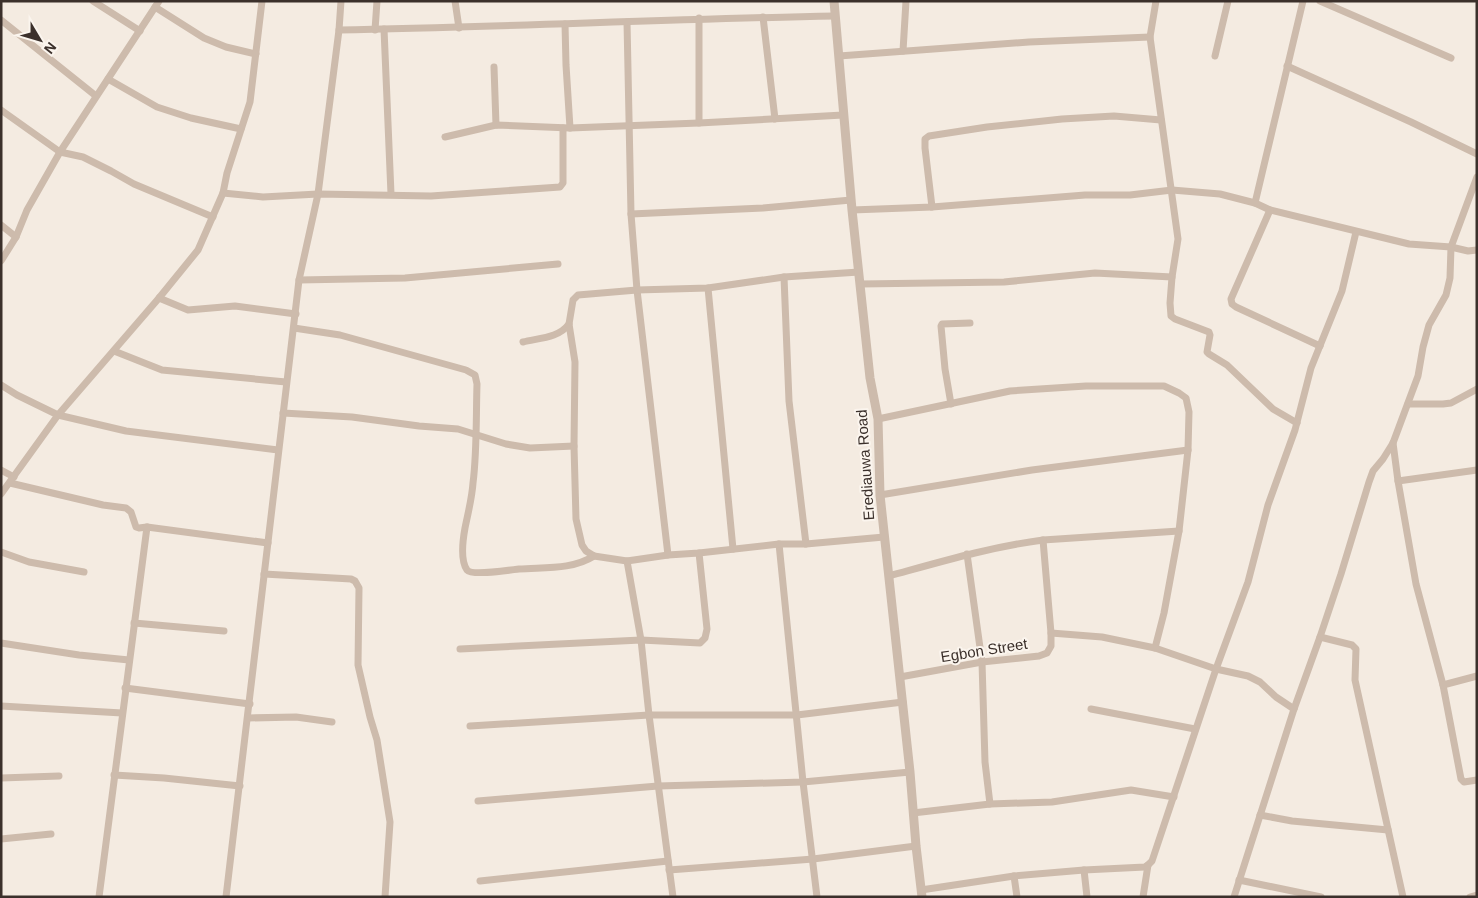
<svg xmlns="http://www.w3.org/2000/svg" width="1478" height="898" viewBox="0 0 1478 898" font-family="Helvetica,sans-serif">
<style>
.lines{fill:none;stroke-linecap:round;stroke-linejoin:round}
.minor{stroke:#cdbbac;stroke-width:7}
.tertiary{stroke:#cdbbac;stroke-width:9}
.labels{text-anchor:middle;dominant-baseline:central;stroke-width:4;stroke-linejoin:round;paint-order:stroke}
.street-label{font-size:15px;fill:#3b302b;stroke:#fbf5ee}
</style>
<rect width="100%" height="100%" fill="#f4ebe1"/>
<g class="lines">
<g class="minor">
<path d="M93 1 140 31"/>
<path d="M455 1 459 28"/>
<path d="M1156 1 1150 37 1178 239 1172 277 1170 303 1171 316 1175 319 1209 332 1210 335 1207 352 1209 354 1227 365 1273 409 1297 423"/>
<path d="M1320 1 1451 58"/>
<path d="M155 7 204 38 226 47 256 54"/>
<path d="M763 17 775 119"/>
<path d="M1 20 96 96"/>
<path d="M627 22 631 214 637 290 668 555"/>
<path d="M565 24 566 65 570 128"/>
<path d="M384 29 391 194"/>
<path d="M339 30C504 27 670 19 835 16"/>
<path d="M375 30 377 1"/>
<path d="M903 51 906 1"/>
<path d="M839 56 1029 42 1150 37"/>
<path d="M1215 56 1228 1"/>
<path d="M1287 66 1411 122 1477 154"/>
<path d="M494 67 496 125"/>
<path d="M108 79 157 107 191 118 241 129"/>
<path d="M1 110 60 152 83 157 111 171 134 184 213 217"/>
<path d="M699 123V18"/>
<path d="M445 137 496 125 570 128 699 123 843 115"/>
<path d="M223 193 263 197 318 194 431 196 560 187 563 183V128"/>
<path d="M1255 203 1303 1"/>
<path d="M932 207 925 148V139L929 136 987 127 1062 119 1114 116 1161 120"/>
<path d="M852 210 932 207 1085 195H1130L1172 190 1220 194 1255 203 1270 210 1409 244 1451 247 1468 251 1477 250"/>
<path d="M1270 210 1231 299 1232 304 1236 307 1320 346"/>
<path d="M631 214 763 208 851 200"/>
<path d="M1 225 16 237"/>
<path d="M1 261 16 237 27 210 60 152 159 1"/>
<path d="M784 277 789 401 806 544"/>
<path d="M299 280 405 278 558 264"/>
<path d="M860 284 1004 282 1095 273 1172 277"/>
<path d="M708 288 733 549"/>
<path d="M159 298 188 310 235 306 296 314"/>
<path d="M294 328 340 335 466 370 475 375 477 384C476 416 477 452 473 483 472 498 468 513 465 528 463 539 460 560 467 570 472 576 510 570 519 569 544 567 572 570 594 556"/>
<path d="M523 342C539 338 559 338 569 324"/>
<path d="M114 351 162 370 286 382"/>
<path d="M1 385 17 395 58 415 126 431 278 450"/>
<path d="M951 404 945 369 941 326 942 324 970 323"/>
<path d="M1408 404H1443L1451 403 1477 389"/>
<path d="M283 413 352 417 419 426 458 429 506 444 530 448 574 446"/>
<path d="M878 419 1010 391 1086 386H1164L1179 393 1186 398 1189 412 1188 450 1179 531 1164 613 1155 648"/>
<path d="M1393 443 1398 481 1416 584 1443 685 1461 779 1464 782 1477 780"/>
<path d="M1 470 14 477"/>
<path d="M1398 481 1477 470"/>
<path d="M10 483 103 505 126 508 131 512 136 527 139 528 147 527 268 543"/>
<path d="M1 494 58 415 159 298 198 250 223 193 227 173 250 102 262 1"/>
<path d="M880 495 1032 470 1188 450"/>
<path d="M779 544 803 782 817 897"/>
<path d="M1 552 29 562 84 572"/>
<path d="M967 554 982 662 985 762 990 804"/>
<path d="M627 561 594 556 586 551 582 545 576 519 574 446 575 362 569 324 573 300 578 295 637 290 708 288 784 277 859 272"/>
<path d="M264 574 351 579 355 581 359 588 358 665 370 717 377 740 390 822 385 897"/>
<path d="M889 576C940 562 990 547 1043 540L1179 531"/>
<path d="M134 623 224 631"/>
<path d="M1051 633 1102 637 1155 648 1216 669 1248 676 1260 682 1276 697 1294 709"/>
<path d="M1320 637 1352 645 1356 649 1355 680 1403 897"/>
<path d="M1 643 79 655 129 660"/>
<path d="M460 649 641 640 700 643 705 638 707 629 699 553"/>
<path d="M900 677 982 662 1039 656 1047 653 1051 646V633L1043 540"/>
<path d="M1443 685 1477 676"/>
<path d="M125 688 250 704"/>
<path d="M1 706 122 713"/>
<path d="M1091 709 1195 729"/>
<path d="M248 718 296 717 332 722"/>
<path d="M470 726 649 715H797L903 702"/>
<path d="M114 775 164 778 240 786"/>
<path d="M1 778 59 776"/>
<path d="M478 801 658 786 803 782 910 772"/>
<path d="M913 813 990 804 1052 802 1131 790 1174 797"/>
<path d="M1260 815 1292 821 1388 830"/>
<path d="M1 839 51 834"/>
<path d="M669 870 813 859 916 846"/>
<path d="M1084 870 1087 897"/>
<path d="M1014 876 1017 897"/>
<path d="M1239 880 1321 897"/>
<path d="M480 881 668 861"/>
<path d="M921 890 1014 876 1084 870 1145 867 1148 865"/>
<path d="M99 897 147 527"/>
<path d="M226 897 299 280 318 194 339 30 341 1"/>
<path d="M673 897 649 715 641 640 627 561 668 555 699 553 779 544H806L884 537"/>
<path d="M1143 897 1148 865 1152 861 1216 669 1248 582 1268 505 1295 430 1311 368 1342 291 1356 232"/>
<path d="M1234 897 1294 709 1320 637 1341 574 1369 482 1373 471 1383 459 1393 443 1418 376 1423 347 1429 325 1446 295 1450 278 1451 247 1477 177"/>
<path d="M1470 897 1477 895"/>
</g>
<path class="tertiary" d="M834 1 852 210 870 378 878 419 880 495 910 772 916 846 922 897"/>
</g>
<g class="labels">
<g class="street-label">
<text transform="translate(865 465) rotate(-94)">Erediauwa Road</text>
<text transform="translate(984 650) rotate(-9)">Egbon Street</text>
</g>
</g>
<rect width="1478" height="898" fill="none" stroke="#3b302b" stroke-width="5"/>
<g transform="translate(40 40) rotate(128)" stroke="#fbf5ee" stroke-width="4" paint-order="stroke">
<path d="M0-4L9 19L0 12L-9 19Z" fill="#3b302b"/>
<text y="-8" font-size="14" font-weight="bold" text-anchor="middle" fill="#3b302b">N</text>
</g>
</svg>
